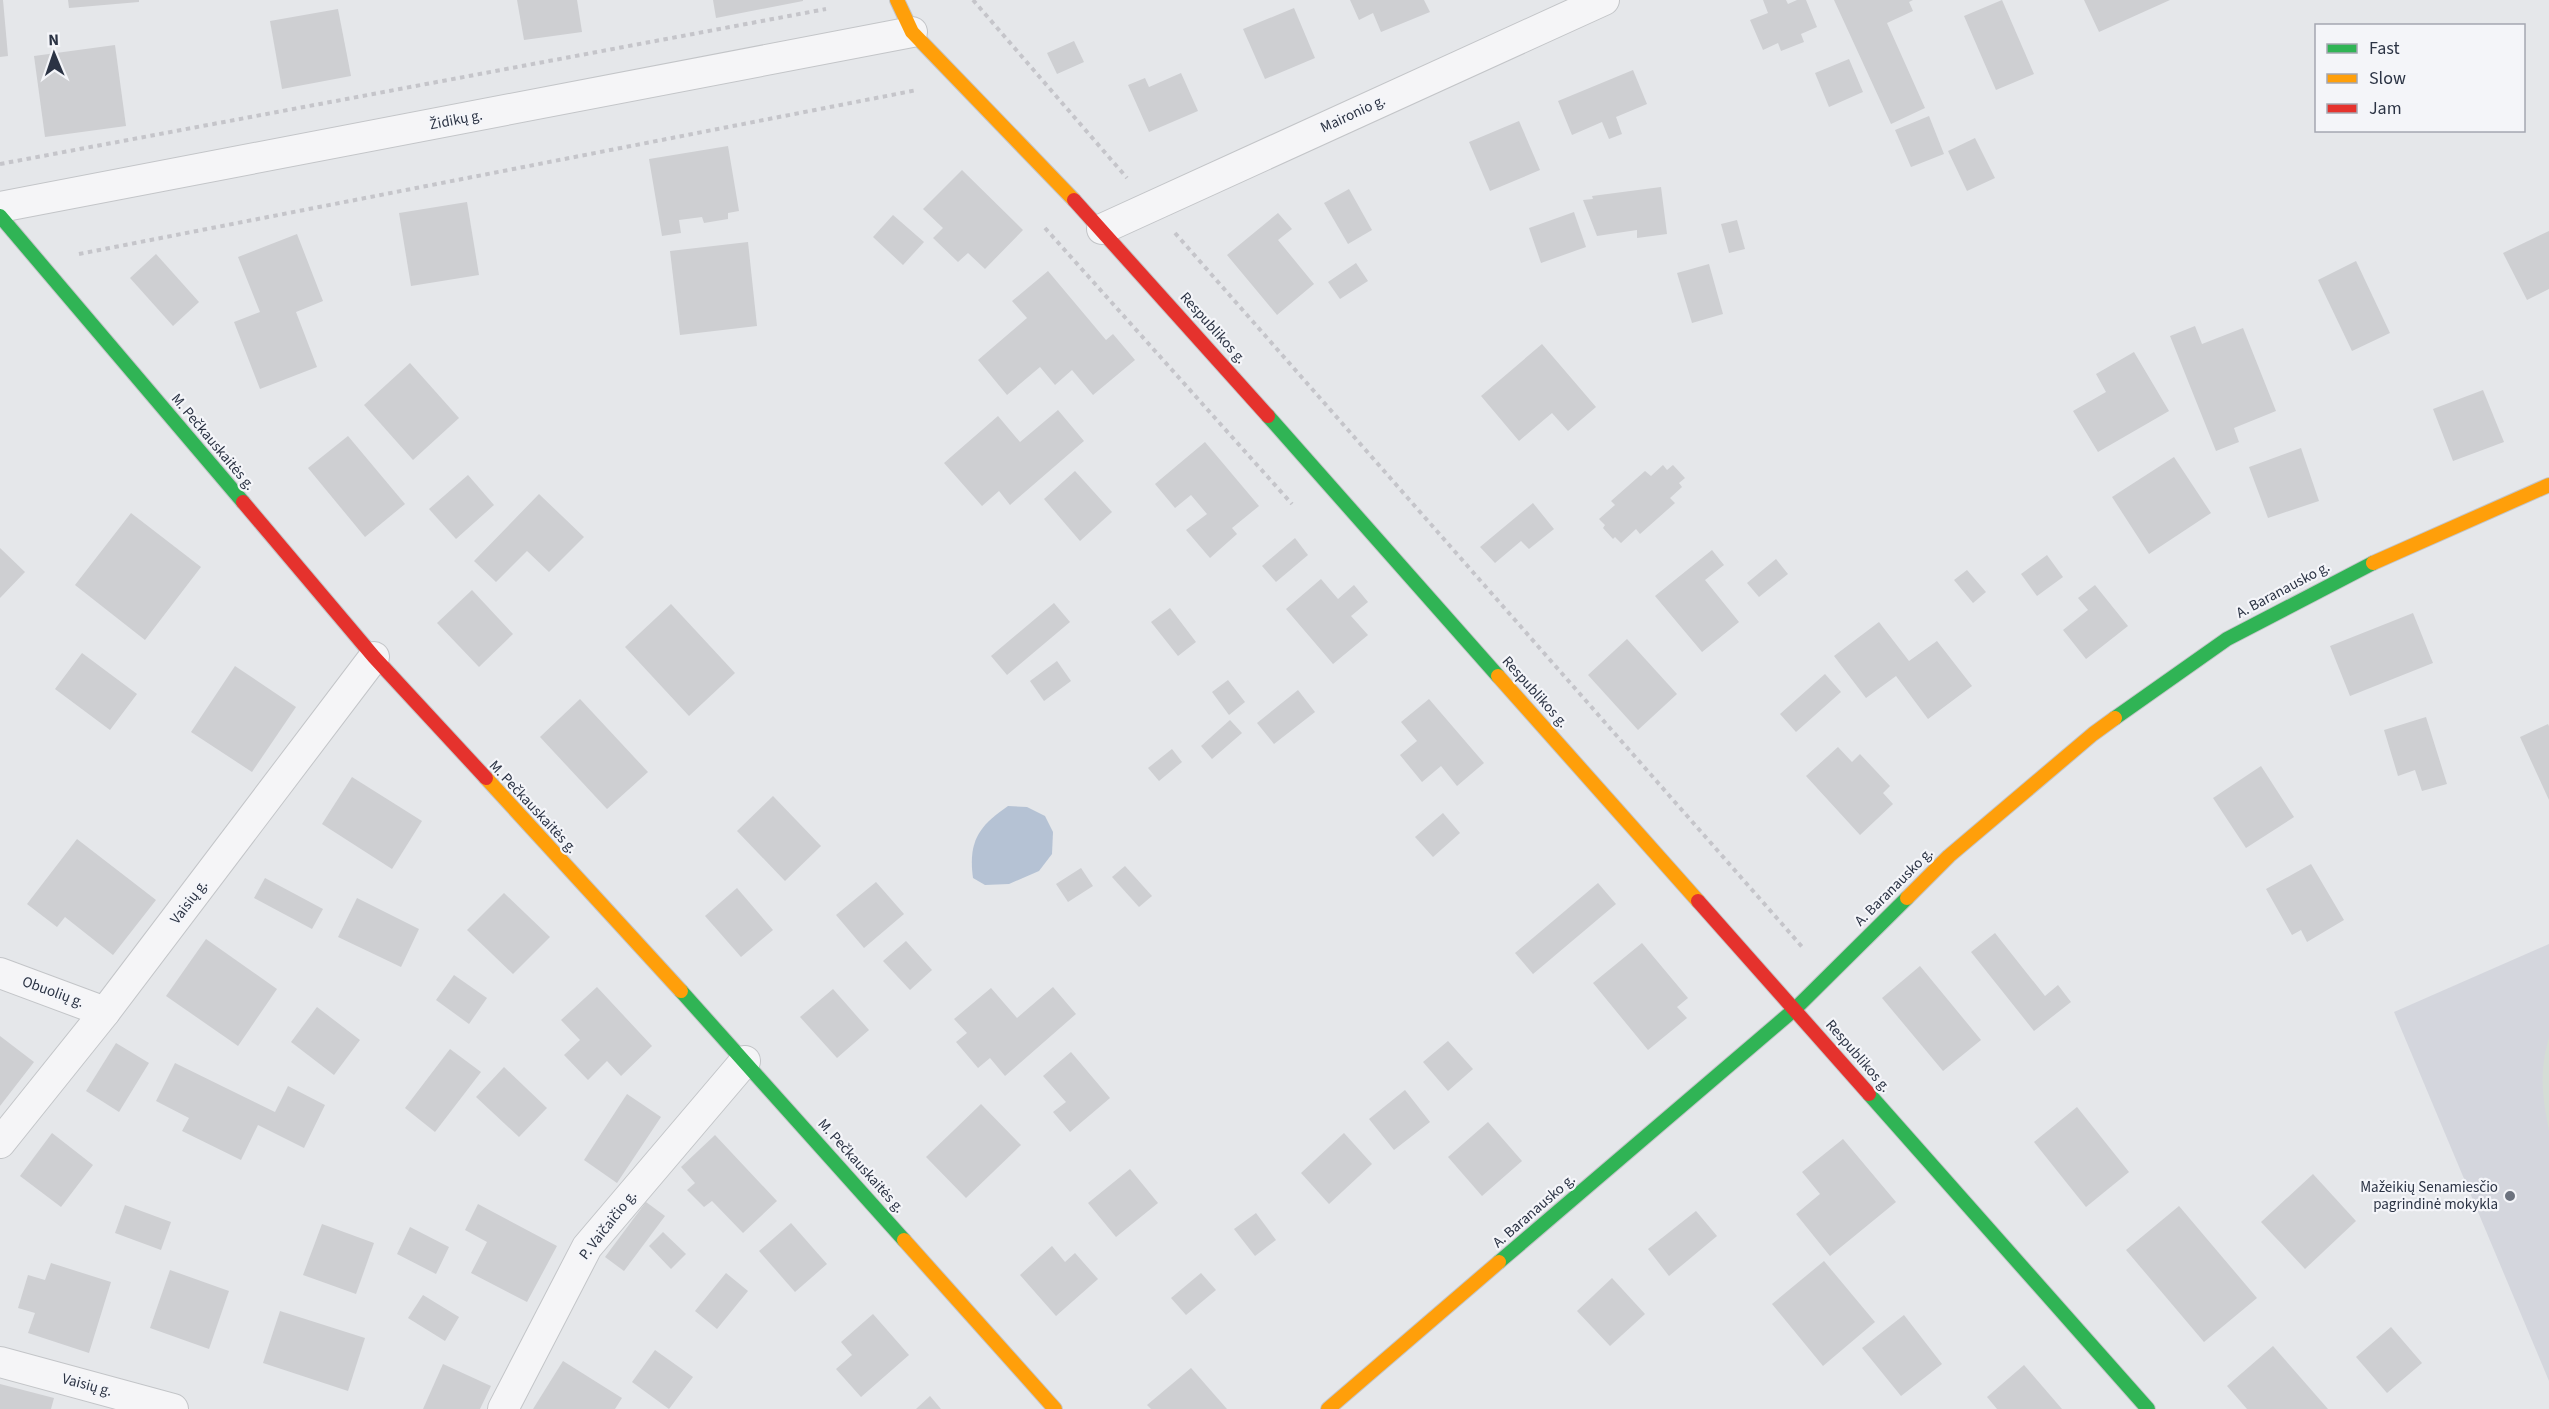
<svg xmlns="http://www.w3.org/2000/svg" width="2549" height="1409" viewBox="0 0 2549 1409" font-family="'Source Sans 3',sans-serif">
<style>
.built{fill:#d4d6dd}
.green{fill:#d5ddd6}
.water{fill:#b5c2d4}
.building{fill:#cecfd2}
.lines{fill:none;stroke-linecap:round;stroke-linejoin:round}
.street-casing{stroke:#c3c5c8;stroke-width:32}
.fast-casing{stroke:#c3c5c8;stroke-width:16}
.slow-casing{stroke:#c3c5c8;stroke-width:16}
.jam-casing{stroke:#c3c5c8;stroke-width:16}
.path{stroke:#c5c5ca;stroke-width:4;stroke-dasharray:4.5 4.5;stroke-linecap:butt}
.street{stroke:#f5f5f7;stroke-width:30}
.fast{stroke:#30b455;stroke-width:14}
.slow{stroke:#ff9f0a;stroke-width:14}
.jam{stroke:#e5322d;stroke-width:14}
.poi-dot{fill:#6c727e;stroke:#f4f5f9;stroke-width:2}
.labels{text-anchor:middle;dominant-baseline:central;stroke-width:4.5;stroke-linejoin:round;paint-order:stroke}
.street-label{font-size:15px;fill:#2b3344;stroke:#f4f5f9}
.poi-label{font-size:15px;fill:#2b3344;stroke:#f4f5f9;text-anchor:end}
</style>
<rect width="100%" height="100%" fill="#e5e7ea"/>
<path class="built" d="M2549 944V1381L2394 1012Z"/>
<path class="green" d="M2549 1037V1131C2542 1094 2539 1073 2549 1037Z"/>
<path class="water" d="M1008 806 1027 807 1045 816 1053 832 1052 854 1039 871 1009 884 985 885 973 878C968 841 979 826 1008 806Z"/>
<g class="building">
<path d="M0 0H3L8 56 0 57Z"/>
<path d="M68 0H139V2L69 8Z"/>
<path d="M517 0H577L582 32 524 40Z"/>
<path d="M713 0H803V1L716 18Z"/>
<path d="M1350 0H1424L1430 12 1381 32 1373 13 1359 20Z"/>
<path d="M1763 0H1786L1788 4 1797 0H1806L1817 27 1801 34 1804 42 1781 51 1778 43 1763 50 1750 20 1768 13Z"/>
<path d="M1834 0H1913L1909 2 1913 11 1887 23 1925 108 1891 124Z"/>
<path d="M2002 0 2034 74 1996 90 1964 16Z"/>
<path d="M2084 0H2170L2099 32Z"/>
<path d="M1294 8 1315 58 1265 79 1243 29Z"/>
<path d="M338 9 351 76 282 89 270 21Z"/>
<path d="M1074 41 1084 62 1057 74 1047 53Z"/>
<path d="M115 45 126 126 45 137 34 56Z"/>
<path d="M1849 59 1863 92 1829 107 1815 73Z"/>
<path d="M1633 70 1647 104 1616 117 1622 134 1609 139 1602 122 1572 135 1558 101Z"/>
<path d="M1181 73 1198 111 1149 132 1128 85 1145 78 1149 87Z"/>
<path d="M1929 116 1944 154 1911 167 1895 130Z"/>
<path d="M1519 121 1540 170 1490 191 1469 142Z"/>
<path d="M1975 138 1995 178 1967 191 1948 151Z"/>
<path d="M728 146 739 211 728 213V219L704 223 702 217 679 220 681 233 662 236 649 159Z"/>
<path d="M962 170 1023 230 985 269 968 253 958 262 933 238 943 228 923 209Z"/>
<path d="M1661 187 1667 234 1637 238V230L1597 236 1583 200 1593 199 1592 196Z"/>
<path d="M1349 189 1372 230 1348 244 1324 203Z"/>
<path d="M467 202 479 275 411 286 399 213Z"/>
<path d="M1574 212 1586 247 1541 263 1529 228Z"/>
<path d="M1278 213 1292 229 1278 240 1314 284 1277 315 1227 255Z"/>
<path d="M893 215 924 242 903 265 873 237Z"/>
<path d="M1737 220 1745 249 1729 253 1721 224Z"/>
<path d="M2549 231V289L2527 300 2503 253Z"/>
<path d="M297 234 323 301 296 312 317 367 260 389 234 322 260 312 238 257Z"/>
<path d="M748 242 757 326 680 335 670 251Z"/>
<path d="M156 254 199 302 173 326 130 278Z"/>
<path d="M2356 261 2390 333 2352 351 2318 280Z"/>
<path d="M1356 263 1368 281 1340 299 1328 282Z"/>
<path d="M1709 264 1723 314 1692 323 1677 273Z"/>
<path d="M1048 271 1106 340 1113 334 1135 360 1093 395 1072 370 1055 385 1040 367 1007 395 978 360 1027 318 1012 301Z"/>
<path d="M2195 326 2202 344 2243 328 2276 411 2234 428 2239 442 2216 451 2170 336Z"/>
<path d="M1542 344 1596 407 1568 431 1552 413 1519 441 1481 396Z"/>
<path d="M2134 352 2169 411 2098 452 2073 411 2106 392 2096 374Z"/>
<path d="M410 363 459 418 413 460 364 405Z"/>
<path d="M2483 390 2504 442 2453 461 2433 409Z"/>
<path d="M1058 410 1084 441 1010 505 999 491 982 506 944 463 998 416 1020 442Z"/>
<path d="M348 436 405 504 365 537 308 468Z"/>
<path d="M1205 442 1259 506 1232 528 1237 534 1210 558 1186 530 1207 514 1191 495 1175 508 1155 484Z"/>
<path d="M2301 448 2319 501 2268 518 2249 467Z"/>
<path d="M2174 457 2211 513 2149 554 2112 497Z"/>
<path d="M1663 465 1667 470 1673 465 1685 478 1679 483 1682 487 1670 498 1675 503 1640 534 1636 529 1621 543 1615 537 1613 539 1603 528 1605 525 1599 519 1615 505 1611 501 1645 471 1651 476Z"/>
<path d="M1075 471 1112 512 1080 541 1044 499Z"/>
<path d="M468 475 494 505 456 539 429 509Z"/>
<path d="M539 494 584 537 549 572 527 551 496 582 474 561Z"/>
<path d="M1533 503 1554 529 1529 549 1521 541 1495 563 1480 547Z"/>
<path d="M131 513 201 567 145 640 75 585Z"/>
<path d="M1295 538 1308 555 1276 582 1262 566Z"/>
<path d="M0 548 25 572 0 598Z"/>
<path d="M1712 550 1724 565 1705 580 1739 622 1702 652 1655 596Z"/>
<path d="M2047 555 2063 577 2037 596 2021 574Z"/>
<path d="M1776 559 1788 574 1759 597 1747 583Z"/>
<path d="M1967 570 1986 592 1973 603 1954 580Z"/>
<path d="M1321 579 1338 599 1354 585 1368 602 1351 616 1368 635 1333 664 1286 609Z"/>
<path d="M2095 585 2128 626 2086 659 2063 630 2088 610 2078 598Z"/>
<path d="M472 590 513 634 479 667 437 623Z"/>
<path d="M1054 603 1070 622 1007 675 991 656Z"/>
<path d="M671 604 735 673 689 716 625 647Z"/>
<path d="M1170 608 1196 642 1178 656 1151 622Z"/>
<path d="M2413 613 2433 663 2350 696 2330 646Z"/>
<path d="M1879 622 1909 661 1937 641 1972 686 1928 719 1896 676 1866 698 1834 656Z"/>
<path d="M1627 639 1677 694 1638 730 1588 675Z"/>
<path d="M82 653 137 694 110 730 55 689Z"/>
<path d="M1057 661 1071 681 1044 701 1030 681Z"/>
<path d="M235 666 296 707 252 772 191 732Z"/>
<path d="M1825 674 1841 692 1796 732 1780 714Z"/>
<path d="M1228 680 1245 702 1229 715 1212 692Z"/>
<path d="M1298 690 1315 712 1274 744 1257 723Z"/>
<path d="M580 699 648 772 607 809 540 737Z"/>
<path d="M1429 699 1484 763 1457 786 1441 766 1422 782 1400 755 1417 741 1401 722Z"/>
<path d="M2426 717 2447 784 2422 791 2415 770 2398 776 2384 730Z"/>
<path d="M1230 720 1242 733 1212 759 1201 746Z"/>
<path d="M2548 724 2549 726V800L2520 737Z"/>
<path d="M1838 747 1852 762 1860 754 1890 786 1883 793 1893 804 1860 835 1806 776Z"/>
<path d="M1172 749 1182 762 1159 781 1148 768Z"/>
<path d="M2261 766 2294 817 2246 848 2213 798Z"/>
<path d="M352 777 422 821 392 869 322 824Z"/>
<path d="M773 796 821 846 785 881 737 831Z"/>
<path d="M1443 813 1460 833 1433 857 1415 837Z"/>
<path d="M77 839 156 900 113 955 65 917 57 927 27 904Z"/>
<path d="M2311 864 2344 920 2307 942 2301 930 2292 935 2266 889Z"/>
<path d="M1125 866 1152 896 1139 907 1112 877Z"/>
<path d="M1081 868 1093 886 1068 902 1056 884Z"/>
<path d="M265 878 323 909 312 929 254 898Z"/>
<path d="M876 882 904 914 864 948 836 915Z"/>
<path d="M1598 883 1616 904 1533 974 1515 953Z"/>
<path d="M737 888 773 930 741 957 705 916Z"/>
<path d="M504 893 550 937 513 974 467 930Z"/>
<path d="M357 898 419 929 401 967 338 937Z"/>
<path d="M1995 933 2045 996 2058 985 2071 1002 2034 1031 1971 952Z"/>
<path d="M206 939 277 989 238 1046 166 996Z"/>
<path d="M906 941 932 970 910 990 883 961Z"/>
<path d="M1642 943 1688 998 1677 1007 1687 1018 1648 1050 1593 983Z"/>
<path d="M1920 966 1981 1040 1943 1071 1882 998Z"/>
<path d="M454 975 487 998 469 1024 436 1000Z"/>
<path d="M597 987 652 1046 621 1076 607 1061 588 1080 564 1055 580 1040 561 1020Z"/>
<path d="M1053 987 1076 1014 1005 1076 990 1058 978 1068 956 1042 967 1033 954 1019 991 988 1017 1018Z"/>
<path d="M833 989 869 1030 837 1058 800 1017Z"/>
<path d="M317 1007 360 1040 334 1075 291 1042Z"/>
<path d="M0 1036 34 1062 0 1106Z"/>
<path d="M1448 1041 1473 1069 1448 1091 1423 1062Z"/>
<path d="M116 1043 149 1063 119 1112 86 1091Z"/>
<path d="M450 1049 481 1072 435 1132 405 1108Z"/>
<path d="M1071 1052 1110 1098 1070 1132 1053 1112 1066 1102 1043 1076Z"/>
<path d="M175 1063 275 1112 288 1086 325 1105 304 1148 258 1125 241 1160 182 1131 189 1118 156 1101Z"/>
<path d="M504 1067 547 1108 519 1137 476 1097Z"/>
<path d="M1405 1090 1430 1122 1394 1150 1369 1119Z"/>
<path d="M627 1094 661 1117 617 1183 584 1160Z"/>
<path d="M981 1104 1021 1145 966 1198 926 1157Z"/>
<path d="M2077 1107 2129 1172 2086 1207 2034 1142Z"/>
<path d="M1488 1122 1522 1161 1482 1196 1448 1157Z"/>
<path d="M52 1133 93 1165 61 1207 20 1176Z"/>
<path d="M1344 1133 1372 1164 1329 1204 1301 1173Z"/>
<path d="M715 1135 777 1201 743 1233 712 1201 704 1207 687 1190 695 1183 681 1167Z"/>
<path d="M1843 1139 1896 1202 1830 1256 1796 1214 1820 1194 1802 1172Z"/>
<path d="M1130 1169 1158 1203 1116 1237 1088 1203Z"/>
<path d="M2313 1174 2356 1221 2305 1269 2261 1222Z"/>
<path d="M646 1202 665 1216 624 1271 605 1257Z"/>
<path d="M478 1204 557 1246 527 1302 471 1273 487 1242 465 1230Z"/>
<path d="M125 1205 171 1222 161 1250 115 1233Z"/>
<path d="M2179 1206 2257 1298 2204 1342 2126 1250Z"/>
<path d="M1696 1211 1717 1236 1669 1276 1648 1249Z"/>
<path d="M1256 1213 1276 1240 1255 1256 1234 1229Z"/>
<path d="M791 1223 827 1264 795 1292 759 1251Z"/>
<path d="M322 1224 374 1243 356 1294 303 1275Z"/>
<path d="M410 1227 449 1247 436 1274 397 1254Z"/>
<path d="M663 1232 686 1254 671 1269 649 1246Z"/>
<path d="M1052 1246 1065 1262 1075 1253 1098 1279 1056 1316 1020 1275Z"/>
<path d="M1824 1261 1875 1322 1823 1366 1772 1304Z"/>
<path d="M51 1263 111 1282 89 1353 28 1333 35 1313 18 1308 28 1275 45 1280Z"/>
<path d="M170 1270 229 1291 209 1349 150 1328Z"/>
<path d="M726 1273 748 1291 717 1329 695 1311Z"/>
<path d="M1201 1273 1216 1290 1186 1315 1171 1298Z"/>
<path d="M1612 1278 1645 1314 1610 1346 1577 1311Z"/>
<path d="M423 1295 459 1317 445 1341 408 1318Z"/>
<path d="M280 1311 365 1338 348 1391 263 1363Z"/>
<path d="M873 1314 909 1355 861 1397 836 1369 852 1355 841 1342Z"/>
<path d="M1904 1315 1942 1364 1901 1396 1862 1348Z"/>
<path d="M2391 1327 2422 1363 2387 1393 2356 1357Z"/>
<path d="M2273 1346 2328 1409H2247L2227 1386Z"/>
<path d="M655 1350 693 1377 669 1409 632 1382Z"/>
<path d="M563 1361 622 1398 615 1409H533Z"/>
<path d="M443 1364 491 1386 480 1409H423Z"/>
<path d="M2024 1365 2062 1409H1997L1987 1397Z"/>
<path d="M1191 1368 1227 1409H1151L1147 1405Z"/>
<path d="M0 1384 54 1398 51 1409H0Z"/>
<path d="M930 1396 941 1409H916Z"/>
</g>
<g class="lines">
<defs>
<g id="street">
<path d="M0 207 912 32"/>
<path d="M1102 229 1604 0"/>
<path d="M0 973 105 1012"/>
<path d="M0 1143 105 1012 374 657"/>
<path d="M0 1362 173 1409"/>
<path d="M503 1409 587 1247 745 1061"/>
</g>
<g id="fast">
<path d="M0 216 243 502"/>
<path d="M1268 416 1498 676"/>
<path d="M2115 718 2227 639 2373 563"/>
<path d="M681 991 904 1240"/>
<path d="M1869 1094 2148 1409"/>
<path d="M1499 1262 1795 1009 1907 898"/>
</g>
<g id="slow">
<path d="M897 0 912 32 1074 200"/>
<path d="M2373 563 2549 485"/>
<path d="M1498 676 1698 901"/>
<path d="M486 778 681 991"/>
<path d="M1907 898 1949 856 2093 734 2115 718"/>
<path d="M904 1240 1055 1409"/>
<path d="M1328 1409 1499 1262"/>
</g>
<g id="jam">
<path d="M1074 200 1268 416"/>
<path d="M243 502 374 657 486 778"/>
<path d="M1698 901 1869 1094"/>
</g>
</defs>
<use href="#street" class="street-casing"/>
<use href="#fast" class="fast-casing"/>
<use href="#slow" class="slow-casing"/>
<use href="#jam" class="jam-casing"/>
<g class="path">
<path d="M973 0 1127 178"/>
<path d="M0 164 826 9"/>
<path d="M1045 228 1292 504"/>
<path d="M1175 233 1804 949"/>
<path d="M79 254 917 90"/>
</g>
<use href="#street" class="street"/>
<use href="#fast" class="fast"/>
<use href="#slow" class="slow"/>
<use href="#jam" class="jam"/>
</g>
<circle class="poi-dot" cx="2510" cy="1196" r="6"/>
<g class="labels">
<g class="street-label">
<text transform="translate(1353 114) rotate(-25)">Maironio g.</text>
<text transform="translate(456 120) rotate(-11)">Židikų g.</text>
<text transform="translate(1213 328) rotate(48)">Respublikos g.</text>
<text transform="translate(213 442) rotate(50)">M. Pečkauskaitės g.</text>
<text transform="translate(2283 590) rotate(-28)">A. Baranausko g.</text>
<text transform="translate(1535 692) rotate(48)">Respublikos g.</text>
<text transform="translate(533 807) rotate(47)">M. Pečkauskaitės g.</text>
<text transform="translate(1894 887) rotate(-45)">A. Baranausko g.</text>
<text transform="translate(189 902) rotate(-53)">Vaisių g.</text>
<text transform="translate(53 992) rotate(20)">Obuolių g.</text>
<text transform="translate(1858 1056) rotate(49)">Respublikos g.</text>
<text transform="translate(861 1166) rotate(48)">M. Pečkauskaitės g.</text>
<text transform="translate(1534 1211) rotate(-41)">A. Baranausko g.</text>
<text transform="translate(608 1225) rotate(-52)">P. Vaičaičio g.</text>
<text transform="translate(87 1385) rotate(15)">Vaisių g.</text>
</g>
<g class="poi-label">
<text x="2498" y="1187">Mažeikių Senamiesčio<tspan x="2498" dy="17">pagrindinė mokykla</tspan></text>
</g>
</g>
<rect x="2315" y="24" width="210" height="108" fill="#f4f5f9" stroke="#a4a7b1" stroke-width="1.5"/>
<rect x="2327" y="44" width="30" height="9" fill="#30b455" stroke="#a4a7b1" stroke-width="1.5"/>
<text x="2369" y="54" font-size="18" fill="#2b3344">Fast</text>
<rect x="2327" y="74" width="30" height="9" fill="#ff9f0a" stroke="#a4a7b1" stroke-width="1.5"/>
<text x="2369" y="84" font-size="18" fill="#2b3344">Slow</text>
<rect x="2327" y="104" width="30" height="9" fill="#e5322d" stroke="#a4a7b1" stroke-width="1.5"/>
<text x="2369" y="114" font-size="18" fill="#2b3344">Jam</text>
<g transform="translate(54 54) rotate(358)" stroke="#f4f5f9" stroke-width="4.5" paint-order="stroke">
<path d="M0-4.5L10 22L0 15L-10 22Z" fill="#2b3344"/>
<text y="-9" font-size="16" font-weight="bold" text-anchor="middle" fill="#2b3344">N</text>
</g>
</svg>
